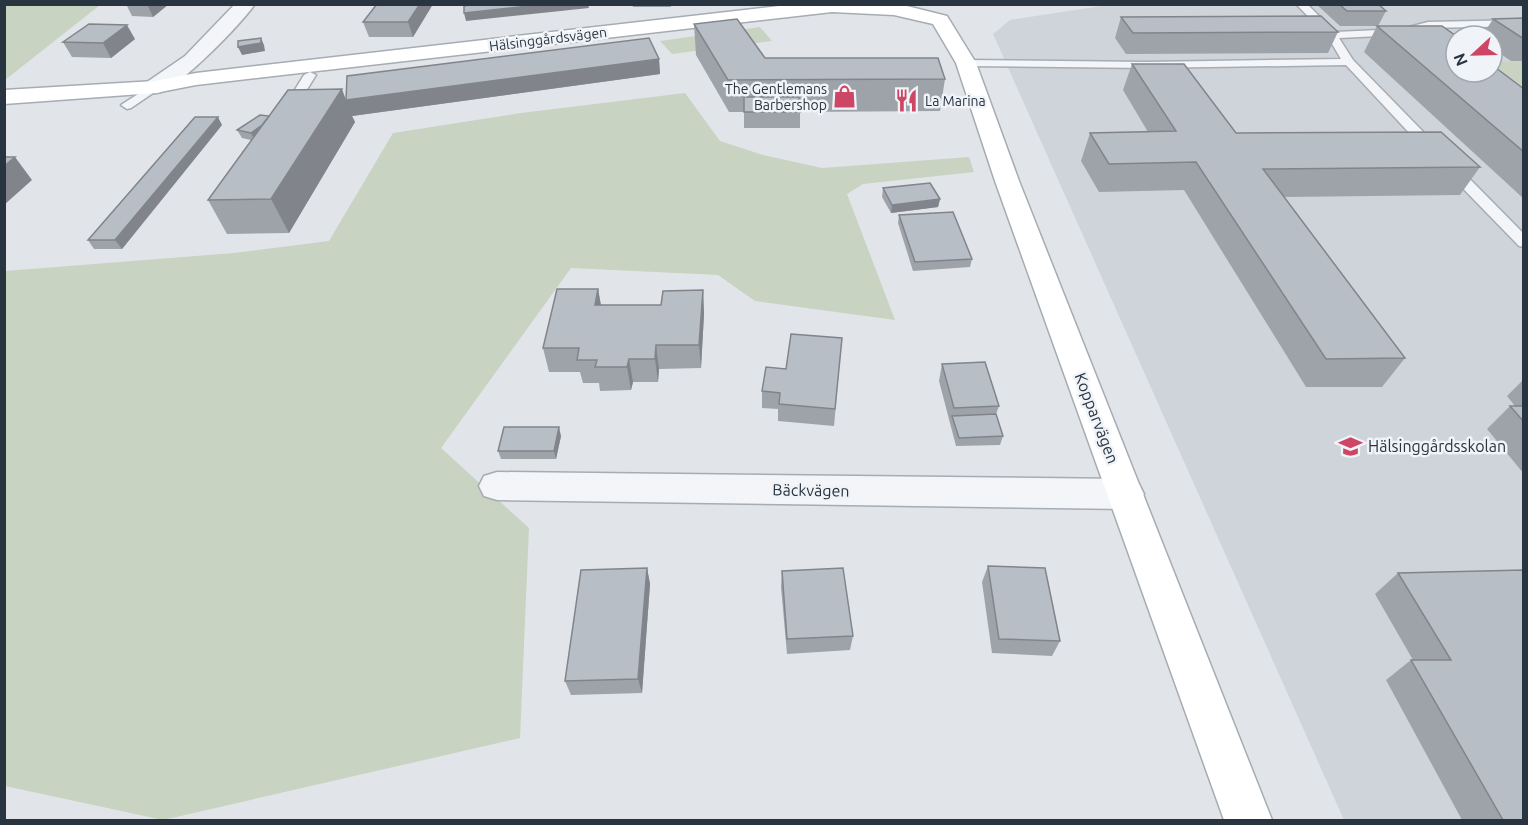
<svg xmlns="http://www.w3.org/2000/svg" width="1528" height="825" viewBox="0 0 1528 825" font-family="Ubuntu,sans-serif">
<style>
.built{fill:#cfd4db;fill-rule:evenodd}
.green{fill:#c8d3c2}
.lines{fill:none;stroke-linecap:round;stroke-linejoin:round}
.lane-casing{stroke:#a6acb3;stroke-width:3}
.street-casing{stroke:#a6acb3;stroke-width:3}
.secondary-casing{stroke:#a6acb3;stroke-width:3}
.lane{fill:#f3f5f8;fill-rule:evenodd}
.street{fill:#f3f5f8;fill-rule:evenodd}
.secondary{fill:#fff;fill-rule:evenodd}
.wall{fill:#9ea3aa}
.shaded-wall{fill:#81858b}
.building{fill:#b8bec6;stroke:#81858b;stroke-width:1.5}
.labels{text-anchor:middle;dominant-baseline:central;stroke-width:5;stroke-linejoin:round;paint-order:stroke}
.far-street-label{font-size:14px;fill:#293441;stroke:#f0f3f7}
.far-poi-label{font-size:14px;fill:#293441;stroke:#f0f3f7;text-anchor:end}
.street-label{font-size:16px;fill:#293441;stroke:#f0f3f7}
.poi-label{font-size:16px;fill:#293441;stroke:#f0f3f7;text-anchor:start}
</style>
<rect width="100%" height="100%" fill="#e1e5e9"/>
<path class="built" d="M1108 5H1523V820H1344L993 34 1010 20ZM1456 36H1492V72H1456Z"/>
<g class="green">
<path d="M4 5 5 4 100 5 5 80Z"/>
<path d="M760 27 772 41 672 54 660 41Z"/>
<path d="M1523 61V105L1492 72V62Z"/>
<path d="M685 93 720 141 763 155 822 168 969 157 974 172 863 184 847 194 895 320 755 301 718 275 571 268 441 448 529 528 520 738 163 820 5 786V271L234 253 329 241 393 133 521 113Z"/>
</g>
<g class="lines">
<defs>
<g id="lane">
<path d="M1296 4H1307L1335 32 1401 29 1428 22 1524 20V26L1428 28 1401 35 1339 38 1353 60 1437 146 1438 149 1432 153 1427 152 1346 65 1147 68 966 66 960 63 966 60 1147 62 1341 59 1328 37Z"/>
<path d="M310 72 316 75 293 112 289 113 285 112 283 109 304 75Z"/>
<path d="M155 83 159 85V89L131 108 127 109 121 105Z"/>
<path d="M1452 165 1457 166 1524 234V247L1519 246 1447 172 1445 169Z"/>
</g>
<g id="street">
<path d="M235 4H255C239 26 185 82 161 92 156 94 152 93 147 92L144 87 147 82 185 56Z"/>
<path d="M497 472 1126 479 1139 484 1144 494 1139 504 1126 509 497 500 484 496 479 486 484 476Z"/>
</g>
<path id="secondary" d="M796 4H899L947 16 976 63 1019 181 1272 820H1224L995 181 956 63 933 24 894 15 832 12 196 85 155 93 4 104V90L155 81 196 73Z"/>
</defs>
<use href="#lane" class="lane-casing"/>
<use href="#street" class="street-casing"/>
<use href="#secondary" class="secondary-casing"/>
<use href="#lane" class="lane"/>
<use href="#street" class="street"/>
<use href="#secondary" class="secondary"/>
</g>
<g class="wall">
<path d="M126 4H169L153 17 132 16Z"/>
<path d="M433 4 413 37H369L363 22Z"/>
<path d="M596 4H609V6H597Z"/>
<path d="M632 4H671V7H633Z"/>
<path d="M1316 4H1378L1386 11 1378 26H1340Z"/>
<path d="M1121 17 1338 32 1328 53 1126 54 1115 38Z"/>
<path d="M1524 18V61H1511L1492 48V36H1482L1493 19Z"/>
<path d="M694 24 765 58 945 79 940 111 800 112V128H744V112H729L696 55Z"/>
<path d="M1377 26 1524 89V199L1364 52Z"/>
<path d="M135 39 111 58 72 57 63 42Z"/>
<path d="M659 59 660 74 352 116 355 122 289 233 227 234 208 200 251 140 242 138 237 130 269 116 346 99Z"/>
<path d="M1132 64 1236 133 1480 167 1460 195 1284 197 1405 358 1382 387H1306L1184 190 1099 192 1081 161 1090 133 1148 132 1123 90Z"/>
<path d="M222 125 122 249H94L88 240Z"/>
<path d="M883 188 940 199 938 207 891 213 882 197Z"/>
<path d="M899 215 972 259 970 267 913 271 898 223Z"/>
<path d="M598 289 601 305H661L703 290 704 314 701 368 659 369 658 382H633L631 390 600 391 599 383H583L580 372H549L543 348Z"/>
<path d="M842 338 834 426 778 421V409L762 408V391L786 369Z"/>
<path d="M942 364 999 406 996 414 1003 436 1000 445 956 446 939 381Z"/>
<path d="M1524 379V474L1487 429 1510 406H1515L1507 396Z"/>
<path d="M561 436 556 459H501L498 451Z"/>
<path d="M988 566 1060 641 1052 656 992 653 982 582Z"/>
<path d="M647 568 650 584 642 693 571 695 565 681Z"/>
<path d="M1524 570V820H1462L1386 680 1411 660H1413L1375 594 1398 573Z"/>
<path d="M782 571 853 636 850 650 787 654 781 587Z"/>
</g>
<g class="shaded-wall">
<path d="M147 4H169L153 17Z"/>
<path d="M420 4H433L413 37 408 22Z"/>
<path d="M547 4H588L589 8 466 21 464 13Z"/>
<path d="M127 25 135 39 111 58 103 43Z"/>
<path d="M261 38 264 45 265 51 242 55 238 47Z"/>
<path d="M659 59 660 74 352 116 355 122 289 233 271 199 342 89 346 100Z"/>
<path d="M218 117 222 125 122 249 115 240Z"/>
<path d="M273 117 255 141 251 133Z"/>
<path d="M15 157 32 180 4 205V166Z"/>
<path d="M940 199 938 207 891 213 892 205Z"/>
<path d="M598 289 602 312 595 305Z"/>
<path d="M703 290 704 314 701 368 699 345Z"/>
<path d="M656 345 659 369 658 382 655 359Z"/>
<path d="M629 359 633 382 631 390 627 367Z"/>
<path d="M559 427 561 436 556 459 554 451Z"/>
<path d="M647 568 650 584 642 693 638 679Z"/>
</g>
<g class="building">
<path d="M377 4H420L408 22H363Z"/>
<path d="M474 4H547L464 13V6Z"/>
<path d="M1339 4H1378L1386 11H1347Z"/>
<path d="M1321 16 1338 32 1133 33 1121 17Z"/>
<path d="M1524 18V39L1493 19Z"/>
<path d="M737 19 765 58H938L945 79 728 80 694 24Z"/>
<path d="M89 24 127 25 103 43 63 42Z"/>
<path d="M1377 26H1442L1456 36V72H1492V65L1524 89V152Z"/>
<path d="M261 38V43L238 47V41Z"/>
<path d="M649 38 659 59 346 100 347 76Z"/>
<path d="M1132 64H1184L1236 133 1441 132 1480 167 1263 169 1405 358 1326 359 1196 162 1109 164 1090 133 1176 131Z"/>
<path d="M342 89 271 199 208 200 288 90Z"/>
<path d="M744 97H799L800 112H744Z"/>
<path d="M260 115 269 116 262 125 251 133 237 130Z"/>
<path d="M195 117H218L115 240H88Z"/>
<path d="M4 157H15L4 166Z"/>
<path d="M930 183 940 199 892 205 883 188Z"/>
<path d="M953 212 972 259 915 262 899 215Z"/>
<path d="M557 289H598L595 305H661L663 291 703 290 699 345H656L655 359H629L627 367H595L597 360H577L579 348H543Z"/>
<path d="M791 334 842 338 835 409 779 404 780 393 762 391 766 367 786 369Z"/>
<path d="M985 362 999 406 954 408 942 364Z"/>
<path d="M1510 406H1524V422Z"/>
<path d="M996 414 1003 436 959 438 952 416Z"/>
<path d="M504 427H559L554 451H498Z"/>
<path d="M988 566 1045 568 1060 641 999 639Z"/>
<path d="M647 568 638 679 565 681 581 570Z"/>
<path d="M843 568 853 636 787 639 782 571Z"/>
<path d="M1524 570V820H1503L1411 660H1451L1398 573Z"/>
</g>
<defs>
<symbol id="shop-bare" viewBox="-9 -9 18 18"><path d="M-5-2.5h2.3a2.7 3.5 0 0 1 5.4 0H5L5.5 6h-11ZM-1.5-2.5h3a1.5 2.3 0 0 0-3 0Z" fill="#ce4665" stroke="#f0f3f7" stroke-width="2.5" paint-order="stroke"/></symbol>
<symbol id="restaurant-bare" viewBox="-9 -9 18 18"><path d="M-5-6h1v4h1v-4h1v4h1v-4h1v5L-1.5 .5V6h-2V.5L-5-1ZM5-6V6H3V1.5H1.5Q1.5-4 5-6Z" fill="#ce4665" stroke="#f0f3f7" stroke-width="2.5" paint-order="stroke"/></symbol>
<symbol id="school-bare" viewBox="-9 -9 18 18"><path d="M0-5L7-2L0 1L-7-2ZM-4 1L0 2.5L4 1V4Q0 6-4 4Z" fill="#ce4665" stroke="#f0f3f7" stroke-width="2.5" paint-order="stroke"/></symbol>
</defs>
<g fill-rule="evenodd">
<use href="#shop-bare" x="828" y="80" width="33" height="33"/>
<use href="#restaurant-bare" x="890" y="84" width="33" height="33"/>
<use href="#school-bare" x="1334" y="430" width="33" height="33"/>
</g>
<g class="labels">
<g class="far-street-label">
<text transform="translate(548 39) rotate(-7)">Hälsinggårdsvägen</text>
</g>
<g class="far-poi-label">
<text x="827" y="89">The Gentlemans<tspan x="827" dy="16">Barbershop</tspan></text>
<text x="925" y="101" text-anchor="start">La Marina</text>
</g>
<g class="street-label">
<text transform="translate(1097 418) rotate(69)">Kopparvägen</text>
<text transform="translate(811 490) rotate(1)">Bäckvägen</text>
</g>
<g class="poi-label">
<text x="1368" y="446">Hälsinggårdsskolan</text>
</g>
</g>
<rect width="1528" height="825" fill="none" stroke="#293441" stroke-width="12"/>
<g transform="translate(1474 54) rotate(248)"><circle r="28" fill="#f0f3f7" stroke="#a0a7ae" stroke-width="1.5"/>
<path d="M0-4.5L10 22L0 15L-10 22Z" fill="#ce4665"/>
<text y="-9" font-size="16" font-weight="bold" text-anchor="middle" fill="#293441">N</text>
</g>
</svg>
